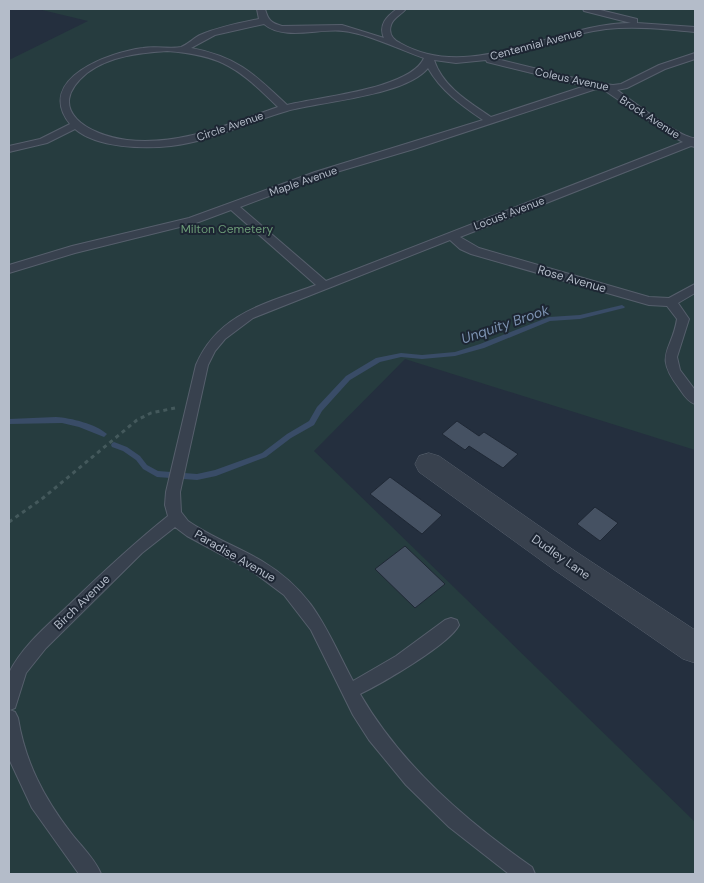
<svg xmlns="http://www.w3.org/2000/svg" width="704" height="883" viewBox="0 0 704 883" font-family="'DM Sans',sans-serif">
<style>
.green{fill:#263c3f}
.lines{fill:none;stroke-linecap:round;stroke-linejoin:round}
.stream{fill:#394c67;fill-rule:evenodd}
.building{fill:#455162;stroke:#1f2835}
.lane-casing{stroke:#565f6c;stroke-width:2}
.street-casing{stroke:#565f6c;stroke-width:1}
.path{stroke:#44595c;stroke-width:3;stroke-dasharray:4 4;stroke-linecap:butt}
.lane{fill:#38414e;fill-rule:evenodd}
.street{fill:#38414e;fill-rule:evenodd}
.labels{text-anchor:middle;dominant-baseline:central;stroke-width:4;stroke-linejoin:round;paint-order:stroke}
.far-street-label{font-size:11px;fill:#b4bcc9;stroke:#1d2633}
.park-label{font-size:12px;fill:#6b9a76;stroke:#1d2633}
.street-label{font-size:12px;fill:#b4bcc9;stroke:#1d2633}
.water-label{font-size:14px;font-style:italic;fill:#7c92b1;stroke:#1d2633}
</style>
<rect width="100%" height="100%" fill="#242f3e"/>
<path class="green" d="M38 9H695V450L405 359 314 451 695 822V874H9V60L88 21Z"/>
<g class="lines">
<g class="stream">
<path d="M622 305 625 307 624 308 580 319 550 321 484 348 455 356 422 359 401 357 380 362 350 380 322 411 314 425 291 438 266 457 216 476 197 480 157 477 143 469 136 460 123 451 112 447 111 445 112 443 114 442 127 447 140 456 147 465 158 471 197 474 215 470 262 453 287 434 309 421 317 407 346 376 376 358 401 353 422 355 455 352 480 344 549 317 580 315Z"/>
<path d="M56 417C71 418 96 424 107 434L104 437 79 427 62 423 9 424V419Z"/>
</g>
</g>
<g class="building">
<path d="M457 421 479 436 484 432 518 454 503 468 469 446 465 450 442 434Z"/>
<path d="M390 477 442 515 422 534 370 494Z"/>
<path d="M595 507 618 523 600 541 577 524Z"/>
<path d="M405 546 445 584 415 608 375 569Z"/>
</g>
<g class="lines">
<defs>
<path id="lane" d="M257 9H265C268 20 271 23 282 26L342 25 384 38C378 25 387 16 397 9H406C402 14 393 18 391 25 388 34 394 40 400 43 472 84 556 23 631 23L584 11 583 9H596L637 19V23L695 27V32C665 29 635 26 606 29 567 34 531 50 493 58L595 83 613 85 621 84 659 65 695 53V59L665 69 627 88 617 90C631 100 681 139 695 138V147L691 146 460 237 479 248 649 297 669 298 695 284V293L678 303 689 319 677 357 680 370 695 390V404C688 402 683 394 679 388 653 354 672 352 677 319L667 306 649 305 471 254 460 249 450 240 253 318 225 339 215 351 208 365 180 492 181 512 188 521C211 537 238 547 262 561 315 593 326 630 353 681L396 656 445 620 451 618 457 620 459 625C450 644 381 684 360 694 402 766 465 820 532 867L535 874H509L449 827 406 785 369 740 353 715 311 630 284 595 252 571 187 536 175 527 142 553 46 648 26 673 15 708 10 710 15 712 18 718C25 762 44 798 71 833 81 846 95 859 101 874H79L32 808 10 761 9 673C23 645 48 625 70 604 102 573 133 544 168 516L165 505 166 492 196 365C218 313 267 303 316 285L231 210 196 223 75 253 9 273V265L72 246 189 218 315 172 483 120C461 105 441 91 428 68 405 96 323 101 287 111 248 122 212 141 171 146 144 149 97 148 75 129L47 143 9 152V146L40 139 70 124C34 79 110 52 143 48 153 46 173 49 181 47 187 45 194 38 200 35 219 27 239 23 259 19ZM264 24C284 41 319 28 343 31 366 33 401 50 424 58 411 89 318 97 287 105 254 74 238 57 191 48L215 35ZM167 51C223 55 239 69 278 107 228 124 181 146 127 140 91 136 42 110 87 73 110 56 139 53 167 51ZM434 60 456 63 486 60 487 62 585 86 491 117C469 102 443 87 434 60ZM596 89 604 90 670 135 683 142 326 281 240 207 323 176 414 149Z"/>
<path id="street" d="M429 453 439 456 575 551 695 630V663L683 659 553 569 419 472 415 464 419 456Z"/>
</defs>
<use href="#lane" class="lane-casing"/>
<use href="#street" class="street-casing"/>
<path class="path" d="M9 522 43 498 137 420 151 413 175 408"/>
<use href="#lane" class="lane"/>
<use href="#street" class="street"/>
</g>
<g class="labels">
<g class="far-street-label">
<text transform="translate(536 44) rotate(-15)">Centennial Avenue</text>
<text transform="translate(572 79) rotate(12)">Coleus Avenue</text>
<text transform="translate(650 117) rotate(33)">Brock Avenue</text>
<text transform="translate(230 126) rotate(-19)">Circle Avenue</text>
<text transform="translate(303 181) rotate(-19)">Maple Avenue</text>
<text transform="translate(509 213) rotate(-21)">Locust Avenue</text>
</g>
<g class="park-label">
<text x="227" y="229">Milton Cemetery</text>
</g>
<g class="street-label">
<text transform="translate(572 279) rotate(16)">Rose Avenue</text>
<text transform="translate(235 556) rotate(30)">Paradise Avenue</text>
<text transform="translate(561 557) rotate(35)">Dudley Lane</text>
<text transform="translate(82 602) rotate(-44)">Birch Avenue</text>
</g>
<g class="water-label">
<text transform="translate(505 324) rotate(-19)">Unquity Brook</text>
</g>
</g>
<rect width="704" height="883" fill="none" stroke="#b4bcc9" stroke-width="20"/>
</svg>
